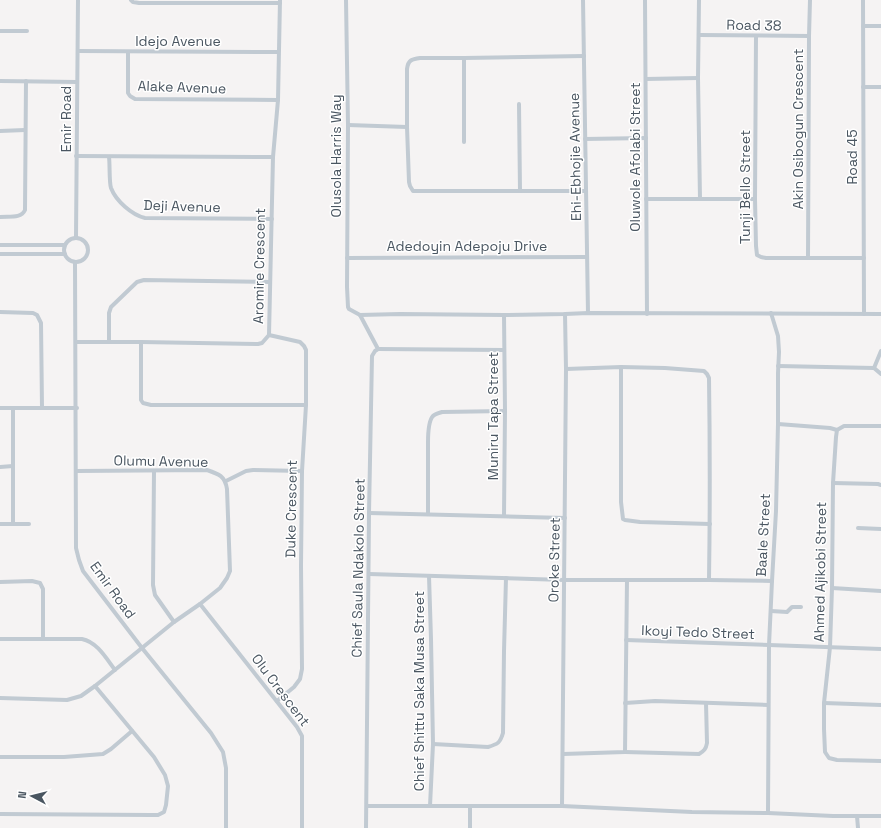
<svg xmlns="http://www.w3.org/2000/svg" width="881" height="828" viewBox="0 0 881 828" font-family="'Space Grotesk',sans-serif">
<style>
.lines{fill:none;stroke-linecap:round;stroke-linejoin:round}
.minor{stroke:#c1cad2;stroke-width:4}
.labels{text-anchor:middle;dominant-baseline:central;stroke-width:3;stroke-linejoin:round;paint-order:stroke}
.street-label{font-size:14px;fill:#4a5661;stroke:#fff}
</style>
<rect width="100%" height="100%" fill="#f5f3f3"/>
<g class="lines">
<g class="minor">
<path d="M131 0 133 2 139 3H280"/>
<path d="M346 0 348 125 347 287 348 307 349 309 360 315 400 314 504 315 565 314 588 313 881 314"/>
<path d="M583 0 588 313"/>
<path d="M645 0 647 314"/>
<path d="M699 0 698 78 700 199"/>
<path d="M863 0 864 314"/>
<path d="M863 26H881"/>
<path d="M0 31H27"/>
<path d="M699 35 809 36"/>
<path d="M756 36 755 199 756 246 757 255 761 257 766 258H864"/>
<path d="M78 51 278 52"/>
<path d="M128 52V93L130 96 135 99 278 100"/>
<path d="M584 56 464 58H420C412 59 408 60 407 69V127L409 182 410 186 413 191H586"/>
<path d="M646 79 698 78"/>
<path d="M0 81 77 82"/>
<path d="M863 87H881"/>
<path d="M519 104 520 191"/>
<path d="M348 125 407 127"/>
<path d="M0 131 25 130"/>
<path d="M585 139 646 138"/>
<path d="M464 142V58"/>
<path d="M76 156 273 157"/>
<path d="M109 157C110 164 109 182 111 188 116 201 132 215 145 218L272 219"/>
<path d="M646 199H755"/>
<path d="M0 217C9 216 21 219 25 210L26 81"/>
<path d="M76 237 78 0"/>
<circle cx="76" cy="250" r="12"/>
<path d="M0 245H65"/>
<path d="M0 254H65"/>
<path d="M347 258 587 257"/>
<path d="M808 258 809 36 810 0"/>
<path d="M75 262 76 548 79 560 83 571 142 648 211 733 223 752 226 768V828"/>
<path d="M0 312 33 313 37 315 41 323 42 408"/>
<path d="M360 315 378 349 375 351 372 356 369 513 366 828"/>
<path d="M504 315 505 411 504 516"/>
<path d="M269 335 300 342 304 346 306 350V405L302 471 301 566 302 669 300 679 294 687 277 701"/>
<path d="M76 342H141L258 344 262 343 269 335 273 157 278 100 280 0"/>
<path d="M109 342V313L111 307 137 282 144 280 270 282"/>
<path d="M141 342V400L143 403 151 405H306"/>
<path d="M378 349 504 350"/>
<path d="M778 366 874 368 881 351"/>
<path d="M621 367 665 368 704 371 707 374 709 378C710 445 710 512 709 580"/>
<path d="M874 368 881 374"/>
<path d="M566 369 621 367V502L623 519 625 520 640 522 710 524"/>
<path d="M0 408H77"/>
<path d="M778 424 830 428 837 430"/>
<path d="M881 426H844L837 430 836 437 833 483 832 588 830 647 824 703V729L825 752 829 758 837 760 881 761"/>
<path d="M0 467 13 466"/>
<path d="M154 471 153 585 155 595 174 622"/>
<path d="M226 481 246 471 253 470 302 471"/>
<path d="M833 483 878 484 881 485"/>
<path d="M369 513 565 518"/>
<path d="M428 514V443C428 436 428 421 433 416 435 414 439 413 442 412L505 411"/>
<path d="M0 524H29"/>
<path d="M13 524V408"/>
<path d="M858 528 881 529"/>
<path d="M369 574 564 580H709L772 581"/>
<path d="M429 576 431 639 433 744 430 806"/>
<path d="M0 582 32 581 40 583 43 589V639"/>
<path d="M832 588 881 591"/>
<path d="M200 604 297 727 302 736V828"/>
<path d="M771 611 787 612 792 607H801"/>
<path d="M0 639H82C97 642 106 658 115 670"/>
<path d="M626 640 881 649"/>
<path d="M0 698 67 700 81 696 95 686 174 622 200 604 220 588 227 578 230 571 227 489C225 476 219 474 207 470L77 471"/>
<path d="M625 703 655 701 768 705"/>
<path d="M824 703 881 705"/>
<path d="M433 744 488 747C498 744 500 743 503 733L504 651 506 578"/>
<path d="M625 752 699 754C704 751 706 749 707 743L706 703"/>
<path d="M563 754 625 752 627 580"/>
<path d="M0 757H64L103 754 111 749 132 731"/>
<path d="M367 806H562L692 812 768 813 833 816H881"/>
<path d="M470 806V828"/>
<path d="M562 806 566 369 565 314"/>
<path d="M768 813 769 645 772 581 776 511 778 424V373L779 352 778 336 771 313"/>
<path d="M0 814 151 815H158L164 812 166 805 168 786 165 775 154 757 95 686"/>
<path d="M857 816 858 828"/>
</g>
</g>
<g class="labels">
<g class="street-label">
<text transform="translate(754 25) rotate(1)">Road 38</text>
<text x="178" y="41">Idejo Avenue</text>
<text transform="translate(182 87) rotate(2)">Alake Avenue</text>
<text transform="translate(66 119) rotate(-90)">Emir Road</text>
<text transform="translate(798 129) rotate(-90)">Akin Osibogun Crescent</text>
<text transform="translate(336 156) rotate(-90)">Olusola Harris Way</text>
<text transform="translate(575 157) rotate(-91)">Ehi-Ebhojie Avenue</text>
<text transform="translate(635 157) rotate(-90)">Oluwole Afolabi Street</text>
<text transform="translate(852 157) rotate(-90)">Road 45</text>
<text transform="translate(745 187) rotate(-90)">Tunji Bello Street</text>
<text transform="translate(182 206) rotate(2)">Deji Avenue</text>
<text x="467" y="246">Adedoyin Adepoju Drive</text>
<text transform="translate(259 266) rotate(-89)">Aromire Crescent</text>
<text transform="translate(493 416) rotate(-90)">Muniru Tapa Street</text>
<text transform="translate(161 461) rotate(1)">Olumu Avenue</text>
<text transform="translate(291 509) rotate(-89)">Duke Crescent</text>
<text transform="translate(763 535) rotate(-87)">Baale Street</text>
<text transform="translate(554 560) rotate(-89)">Oroke Street</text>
<text transform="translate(358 568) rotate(-89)">Chief Saula Ndakolo Street</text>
<text transform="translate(820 572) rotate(-89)">Ahmed Ajikobi Street</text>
<text transform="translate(113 590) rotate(54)">Emir Road</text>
<text transform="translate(698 632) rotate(2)">Ikoyi Tedo Street</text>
<text transform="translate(281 690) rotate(53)">Olu Crescent</text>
<text transform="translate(419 691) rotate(-90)">Chief Shittu Saka Musa Street</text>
</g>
</g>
<g transform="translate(32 796) rotate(277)" stroke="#ffffff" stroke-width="3" paint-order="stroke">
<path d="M0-3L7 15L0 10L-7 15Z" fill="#4a5661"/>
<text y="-6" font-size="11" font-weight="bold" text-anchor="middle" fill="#4a5661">N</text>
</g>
</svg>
